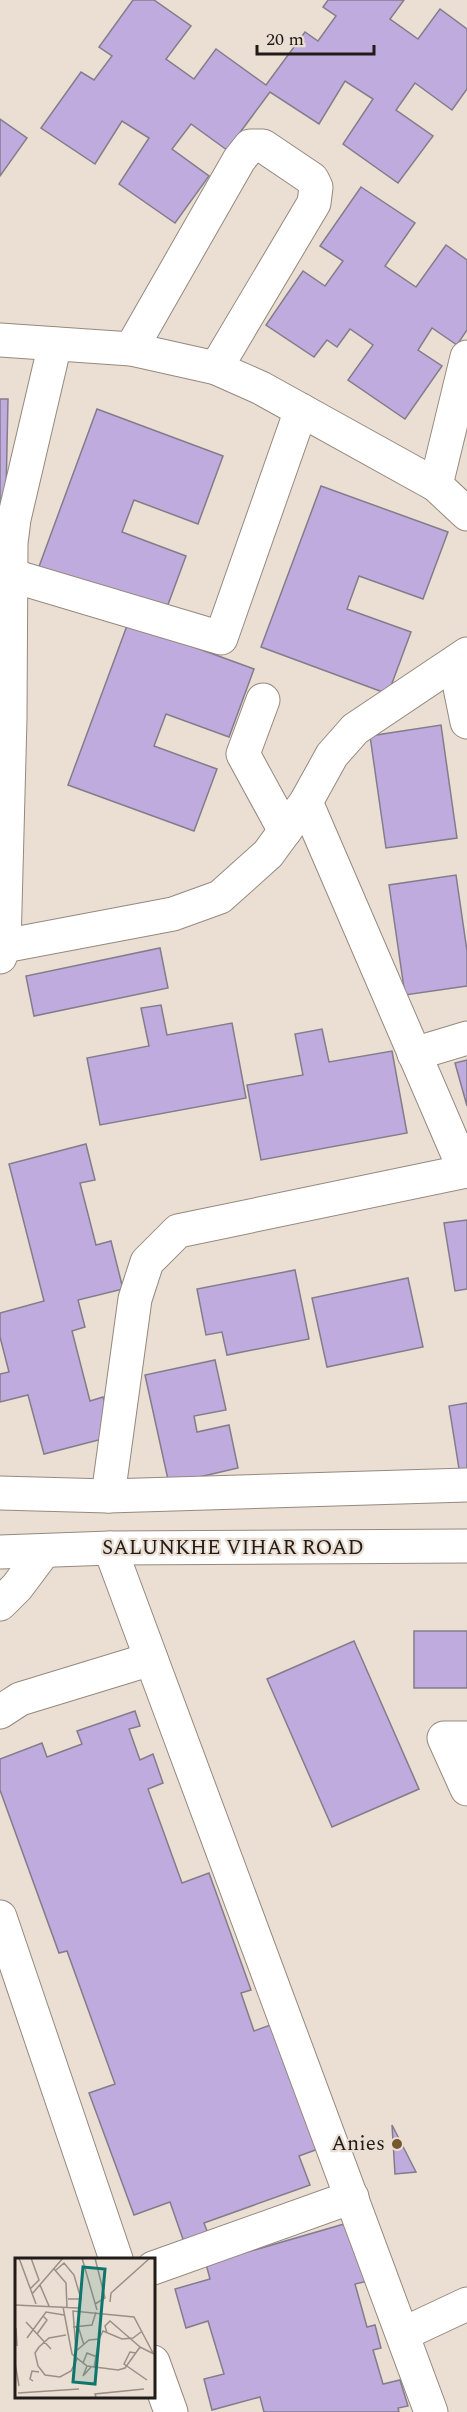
<svg xmlns="http://www.w3.org/2000/svg" width="467" height="2412" viewBox="0 0 467 2412" font-family="Spectral,serif">
<style>
.building{fill:#c0abdf;stroke:#827d8a;stroke-width:1.5}
.lines{fill:none;stroke-linecap:round;stroke-linejoin:round}
.minor-casing{stroke:#95897f;stroke-width:35}
.minor{stroke:#fff;stroke-width:33}
.poi-dot{fill:#75582c;stroke:#ebded3;stroke-width:2}
.labels{text-anchor:middle;dominant-baseline:central;stroke-width:4.5;stroke-linejoin:round;paint-order:stroke}
.street-label{font-size:21px;fill:#211c18;stroke:#ebded3}
.poi-label{font-size:21px;fill:#211c18;stroke:#ebded3;text-anchor:end}
.inset-road{fill:none;stroke:#9a9088;stroke-width:1.5}
.view{fill:#0f766e;fill-opacity:0.15;stroke:#0f766e;stroke-width:3}
.inset-edge{fill:none;stroke:#211c18;stroke-width:3}
</style>
<rect width="100%" height="100%" fill="#ebded3"/>
<g class="building">
<path d="M133 0H154L191 26 166 59 194 79 216 49 266 85 305 32 318 41 336 16 323 7 328 0H404L390 19 418 39 440 9 467 29V89L452 110 415 83 396 110 433 136 398 183 343 144 373 99 345 81 319 124 270 92 227 150 191 124 172 149 209 176 175 223 119 184 149 138 122 121 95 164 41 128 81 72 94 80 112 56 99 47Z"/>
<path d="M0 119 27 138 0 176Z"/>
<path d="M361 187 415 223 385 266 416 287 446 245 467 260V330L457 345 432 328 418 350 442 366 405 419 348 380 373 345 350 329 337 347 327 340 314 357 266 325 303 271 325 286 343 261 320 246Z"/>
<path d="M0 399H8L5 541 0 540Z"/>
<path d="M97 409 223 456 198 524 134 500 122 532 186 556 163 618 37 572Z"/>
<path d="M321 486 448 532 423 599 359 576 347 609 411 632 388 694 261 647Z"/>
<path d="M128 623 254 669 229 737 166 714 154 746 217 769 194 831 68 785Z"/>
<path d="M441 725 457 838 386 848 370 736Z"/>
<path d="M456 875 467 951V986L405 995 389 885Z"/>
<path d="M160 948 168 988 34 1016 26 976Z"/>
<path d="M161 1005 167 1035 232 1023 246 1098 100 1125 87 1058 149 1046 141 1008Z"/>
<path d="M322 1029 329 1062 392 1051 407 1133 261 1160 247 1085 303 1075 295 1034Z"/>
<path d="M467 1060V1106L455 1063Z"/>
<path d="M86 1144 95 1180 80 1183 96 1245 111 1241 123 1289 78 1300 85 1327 72 1331 90 1401 103 1397 114 1436 44 1454 28 1395 0 1402V1374L9 1372 0 1337V1313L44 1301 9 1164Z"/>
<path d="M467 1220V1289L455 1291 444 1223Z"/>
<path d="M295 1270 309 1339 227 1355 222 1332 206 1335 197 1289Z"/>
<path d="M408 1278 423 1347 327 1367 312 1298Z"/>
<path d="M215 1360 226 1410 194 1416 197 1432 229 1425 238 1468 169 1484 145 1375Z"/>
<path d="M467 1403V1474L460 1475 449 1406Z"/>
<rect x="414" y="1631" width="53" height="57"/>
<path d="M354 1641 419 1789 332 1827 267 1679Z"/>
<path d="M135 1711 140 1726 129 1729 140 1760 153 1754 163 1783 148 1789 182 1883 209 1873 251 1990 241 1993 254 2031 284 2020 329 2145 299 2156 310 2185 204 2223 209 2236 185 2245 170 2202 134 2215 89 2093 115 2084 67 1951 59 1953 0 1790V1759L42 1743 47 1757 82 1744 77 1731Z"/>
<path d="M392 2125 416 2172 395 2174Z"/>
<path d="M351 2222 368 2281 355 2284 367 2327 375 2325 381 2348 373 2350 383 2384 400 2380 408 2406 398 2408 399 2412H264L260 2397 212 2410 204 2379 224 2374 208 2321 186 2328 175 2289 210 2279 206 2264Z"/>
</g>
<g class="lines">
<defs>
<g id="minor">
<path d="M0 340 131 349 216 368 261 388 436 485 467 514"/>
<path d="M131 349 239 160 250 146H263L312 179 316 187 314 203 216 368"/>
<path d="M436 485 467 357"/>
<path d="M10 575 221 638 301 410"/>
<path d="M455 663 467 722"/>
<path d="M263 700 243 754 285 831"/>
<path d="M306 802 465 1171"/>
<path d="M4 946 10 718 11 543 14 519 55 344"/>
<path d="M0 957 4 946 173 914 220 897 268 854 306 802 332 755 355 729 467 654"/>
<path d="M414 1054 467 1038"/>
<path d="M0 1493 108 1496 467 1485"/>
<path d="M108 1496 135 1299 147 1262 178 1231 467 1171"/>
<path d="M110 1548 431 2412"/>
<path d="M0 1552 110 1548 467 1546"/>
<path d="M0 1604 17 1587 44 1551"/>
<path d="M0 1712 20 1699 151 1659"/>
<path d="M467 1738H444L467 1789"/>
<path d="M0 1917 116 2259"/>
<path d="M153 2268 352 2197"/>
<path d="M403 2334 467 2304"/>
<path d="M153 2362 171 2412"/>
</g>
</defs>
<use href="#minor" class="minor-casing"/>
<use href="#minor" class="minor"/>
</g>
<circle class="poi-dot" cx="397" cy="2144" r="6"/>
<g class="labels">
<g class="street-label">
<text x="233" y="1548">SALUNKHE VIHAR ROAD</text>
</g>
<g class="poi-label">
<text x="385" y="2144">Anies</text>
</g>
</g>
<g transform="translate(15 2258)">
<rect width="140" height="140" fill="#ebded3"/>
<path class="inset-road" d="M4 0 21 46M67 0 82 52M80 0 90 40 80 46M39 11 51 25 52 50M41 12 49 5 59 17 66 41H53M25 27 34 48M15 31 24 22 16 0M17 36 48 0M95 44 96 35 135 0M0 47 63 50M48 49 57 96 72 108 103 112 110 110 125 89 139 96M11 64 36 91M63 68 69 87M58 69 77 67 81 54M1 70 2 88M92 75 90 68 95 63 125 89M22 76 32 62 28 58M51 77 34 80 24 89 20 95 23 108 30 117 45 119 56 113 62 101M12 80 31 54 49 57M61 93 58 53 119 59 138 95M61 93 74 82 84 81 88 73 107 81 118 80 126 74M121 95 115 94 109 106 132 122M0 105 4 128M68 105 72 95 82 99M72 108 68 118 76 109M79 110 84 81M18 123 15 121 17 113 24 114M3 135 64 131M81 139 80 136 129 131"/>
<path class="view" d="M68 9 90 11 80 126 58 124Z"/>
<rect width="140" height="140" class="inset-edge"/>
</g>
<path d="M257 45v9h117v-9" fill="none" stroke="#211c18" stroke-width="3"/>
<text x="266" y="45" font-size="18" fill="#211c18" stroke="#ebded3" stroke-width="4.5" paint-order="stroke">20 m</text>
</svg>
